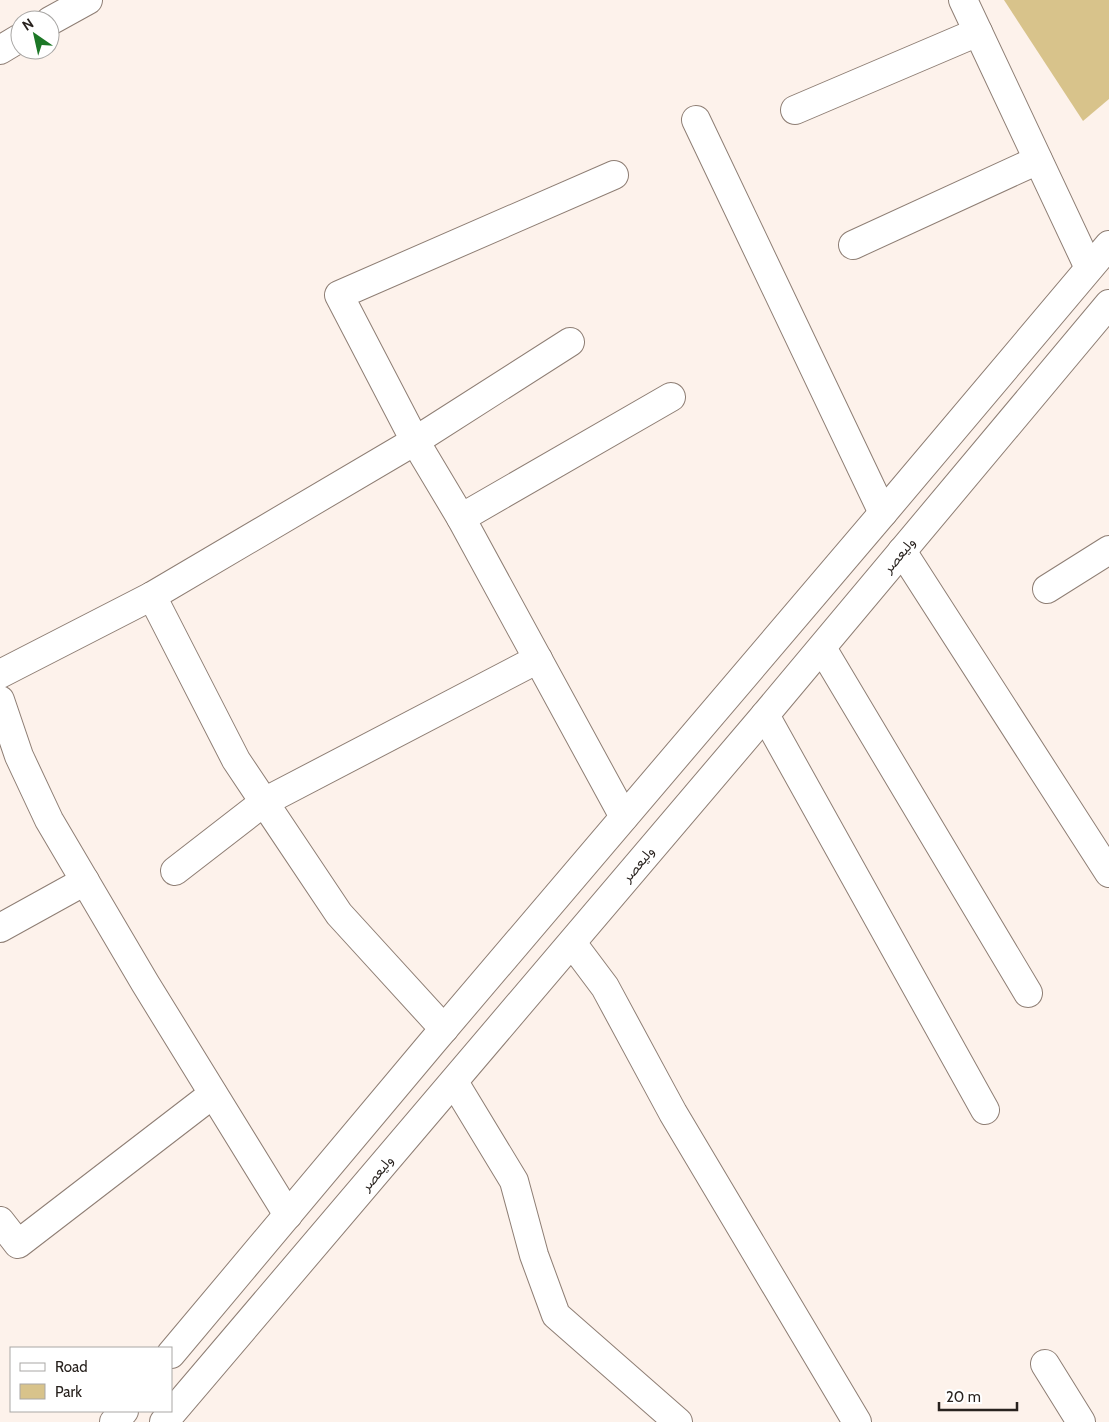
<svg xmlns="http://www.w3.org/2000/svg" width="1109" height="1422" viewBox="0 0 1109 1422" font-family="Cabin,'Noto Sans Arabic',sans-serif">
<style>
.green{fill:#d8c38b}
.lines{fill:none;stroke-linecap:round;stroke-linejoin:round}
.minor-casing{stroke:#8e7e74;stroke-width:30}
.minor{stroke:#fff;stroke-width:28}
.labels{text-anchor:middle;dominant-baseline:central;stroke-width:4;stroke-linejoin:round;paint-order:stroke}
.street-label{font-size:14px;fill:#28221e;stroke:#fff}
</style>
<rect width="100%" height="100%" fill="#fdf2eb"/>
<path class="green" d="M1004 0H1109V99L1083 121Z"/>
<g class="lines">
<defs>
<g id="minor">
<path d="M963 0 1089 268"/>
<path d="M50 21 88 0"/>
<path d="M0 50 20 38"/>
<path d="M795 110 978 32"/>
<path d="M696 120 883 513"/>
<path d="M614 175 339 295 415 441 461 518 624 817"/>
<path d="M853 245 1038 160"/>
<path d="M461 518 671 397"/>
<path d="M902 551 1109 873"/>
<path d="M1047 589 1109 550"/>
<path d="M152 596 236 760 339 914 444 1029"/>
<path d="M822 648 1028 993"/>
<path d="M0 674 152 596 415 441 570 342"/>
<path d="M0 700 19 756 49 820 145 983 288 1215"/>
<path d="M765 715 985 1110"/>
<path d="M175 871 264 802 538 659"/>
<path d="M0 928 85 881"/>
<path d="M572 943 605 987 673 1113 857 1422"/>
<path d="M454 1082 514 1181 534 1255 556 1315 678 1422"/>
<path d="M0 1221 18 1244 213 1094"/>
<path d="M171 1354 431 1044 883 513 1109 245"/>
<path d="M1045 1364 1081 1422"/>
<path d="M114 1422 124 1411"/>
<path d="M164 1422 765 715 1109 304"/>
</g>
</defs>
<use href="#minor" class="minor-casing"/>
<use href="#minor" class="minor"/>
</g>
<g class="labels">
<g class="street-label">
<text transform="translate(899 555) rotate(-50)">ولیعصر</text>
<text transform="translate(638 864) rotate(-50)">ولیعصر</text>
<text transform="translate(377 1173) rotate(-50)">ولیعصر</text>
</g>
</g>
<rect x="10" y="1347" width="162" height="65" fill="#ffffff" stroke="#a9a7a5"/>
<rect x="20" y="1363" width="25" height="8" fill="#ffffff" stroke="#a9a7a5"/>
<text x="55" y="1372" font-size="15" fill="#28221e">Road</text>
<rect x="20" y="1384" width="25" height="15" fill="#d8c38b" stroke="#a9a7a5"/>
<text x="55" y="1397" font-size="15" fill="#28221e">Park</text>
<g transform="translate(35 35) rotate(326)"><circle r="24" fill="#ffffff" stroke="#a9a7a5"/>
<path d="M0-4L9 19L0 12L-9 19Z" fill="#1c7726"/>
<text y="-8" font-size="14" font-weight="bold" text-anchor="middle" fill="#28221e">N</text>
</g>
<path d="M939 1402v8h78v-8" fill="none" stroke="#28221e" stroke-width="2.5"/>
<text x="946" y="1402" font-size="15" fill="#28221e" stroke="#ffffff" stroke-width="4" paint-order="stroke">20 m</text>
</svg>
